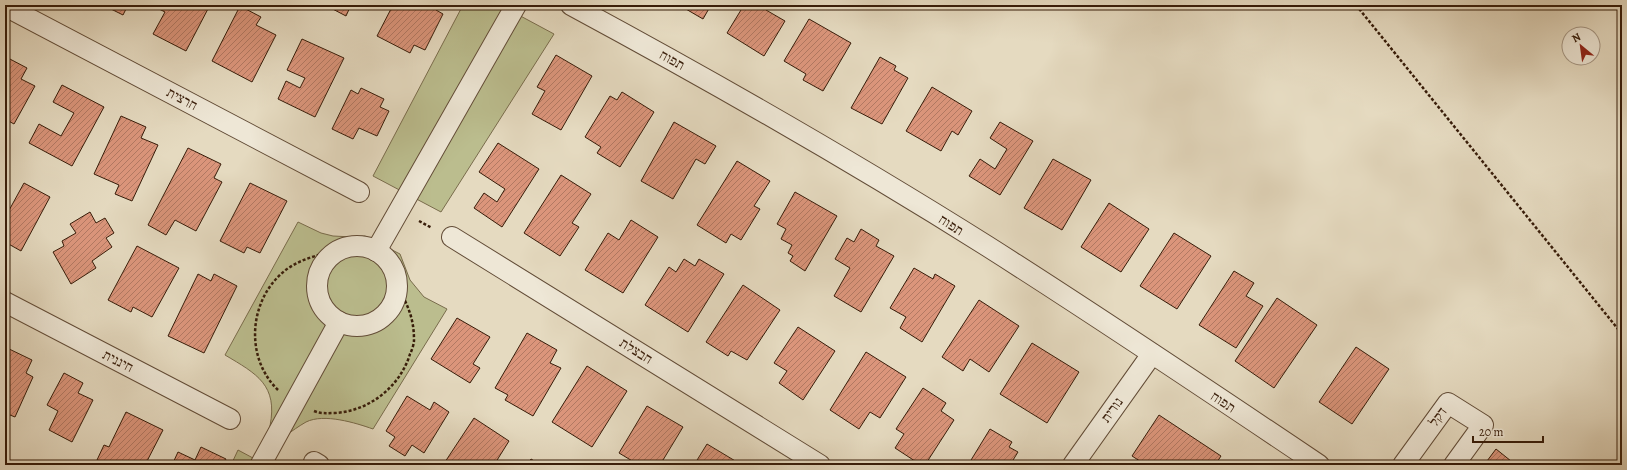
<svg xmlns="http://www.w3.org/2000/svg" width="1627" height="470" viewBox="0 0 1627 470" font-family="Alegreya,'Frank Ruhl Libre',serif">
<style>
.park{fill:#bbbd8e;stroke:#796c4c}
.building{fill:url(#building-hatch);stroke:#371c09}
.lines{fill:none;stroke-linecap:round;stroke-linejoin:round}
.street-casing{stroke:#624c37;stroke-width:22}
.path{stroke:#371c09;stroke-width:2.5;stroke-dasharray:3 2;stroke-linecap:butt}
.street{stroke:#eee7d6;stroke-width:20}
.labels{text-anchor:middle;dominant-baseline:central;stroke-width:3;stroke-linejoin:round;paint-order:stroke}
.street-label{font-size:14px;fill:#371c09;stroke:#eee7d6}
</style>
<defs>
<pattern id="building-hatch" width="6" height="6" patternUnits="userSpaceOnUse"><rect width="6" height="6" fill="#db957b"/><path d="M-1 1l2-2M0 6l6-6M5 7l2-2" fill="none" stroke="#b27963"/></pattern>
</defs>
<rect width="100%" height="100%" fill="#e5dac0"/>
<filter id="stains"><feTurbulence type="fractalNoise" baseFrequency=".005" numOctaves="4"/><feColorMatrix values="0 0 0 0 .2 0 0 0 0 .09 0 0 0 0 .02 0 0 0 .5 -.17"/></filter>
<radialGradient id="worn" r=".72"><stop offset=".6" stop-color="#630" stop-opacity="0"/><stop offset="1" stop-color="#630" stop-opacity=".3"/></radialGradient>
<g class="park">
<path d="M463 5H500L554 34 441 212 373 176Z"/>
<path d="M298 222 321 233 333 236 353 237 365 236 400 254 410 280 424 297 447 309 373 429C356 423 324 413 306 422 299 426 292 431 285 436L270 426C278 385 257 374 225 355Z"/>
<path d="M238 450 266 465H231Z"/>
</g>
<g class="building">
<path d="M103 5H128L123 15Z"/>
<path d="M156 5H210L186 51 153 34 165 12 155 7Z"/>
<path d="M325 5H351L346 16Z"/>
<path d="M393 5H438L436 10 443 14 425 50 414 45 410 53 377 36Z"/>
<path d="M679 5H711L703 19Z"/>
<path d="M744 5H770L766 10 785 21 764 56 727 33Z"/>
<path d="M240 6 261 17 256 25 276 35 252 82 212 61Z"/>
<path d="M809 19 851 43 823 91 803 80 806 74 784 61Z"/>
<path d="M302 39 344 58 315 117 278 99 286 81 300 88 305 78 287 70Z"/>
<path d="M556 55 592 76 561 130 532 114 545 91 537 87Z"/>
<path d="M880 57 896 66 894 70 908 78 882 124 851 108Z"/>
<path d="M8 58 27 68 21 79 35 86 14 124 5 119V64Z"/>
<path d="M62 85 104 107 72 166 29 143 39 124 61 136 74 113 53 102Z"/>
<path d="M932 87 972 111 958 135 952 131 941 151 906 131Z"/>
<path d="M361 88 384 99 380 107 389 111 377 136 359 128 353 139 332 129 351 90 358 94Z"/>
<path d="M622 92 654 112 620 167 597 153 601 147 585 137 610 96 617 100Z"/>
<path d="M121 116 146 127 141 138 158 145 132 201 115 194 119 185 94 174Z"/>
<path d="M674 122 716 146 705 164 696 159 673 199 641 181Z"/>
<path d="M1000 122 1033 141 1000 195 969 176 980 159 995 169 1007 149 990 138Z"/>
<path d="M498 143 539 169 502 227 474 208 484 193 497 202 505 189 479 172Z"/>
<path d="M188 148 221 164 214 178 222 182 196 231 175 220 166 235 148 225Z"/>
<path d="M1053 159 1091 180 1062 230 1024 208Z"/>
<path d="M737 161 770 181 754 206 760 209 741 240 731 234 726 243 697 225Z"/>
<path d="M561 175 591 194 572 223 579 227 560 256 524 233Z"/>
<path d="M24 183 50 197 21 251 5 242V213L7 214Z"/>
<path d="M250 183 287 201 260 253 247 247 244 253 220 241Z"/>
<path d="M795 192 837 216 805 271 790 261 793 256 788 253 792 245 781 239 786 229 777 224Z"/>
<path d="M1109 203 1149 229 1121 272 1081 247Z"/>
<path d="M90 212 96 223 105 218 114 233 106 238 112 247 92 261 96 268 71 284 53 252 64 246 62 241 76 233 70 224Z"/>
<path d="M631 220 658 237 623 293 585 270 608 233 619 240Z"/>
<path d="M861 229 879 240 876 246 894 256 861 312 834 296 850 268 835 259 847 238 854 242Z"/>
<path d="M1174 233 1211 256 1177 309 1140 286Z"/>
<path d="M137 246 179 268 152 317 133 307 131 312 108 300Z"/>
<path d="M684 259 695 266 699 259 724 274 688 332 645 305 669 267 676 272Z"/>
<path d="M914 268 933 279 935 274 955 286 922 342 900 328 906 317 890 308Z"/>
<path d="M1234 271 1254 283 1246 296 1263 306 1236 348 1199 325Z"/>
<path d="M198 274 211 281 214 274 237 286 204 353 168 336Z"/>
<path d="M743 285 780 310 747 360 731 351 728 356 706 342Z"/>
<path d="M1277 298 1317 325 1274 388 1235 361Z"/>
<path d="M979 300 1019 326 989 372 970 359 963 371 942 357Z"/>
<path d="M457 318 490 337 473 364 480 368 470 383 431 359Z"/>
<path d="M798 327 835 351 803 400 779 383 787 371 774 363Z"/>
<path d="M527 333 557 350 550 363 561 368 533 416 505 400 508 395 495 388Z"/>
<path d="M1032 343 1079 372 1047 423 1000 394Z"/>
<path d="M5 347 32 360 26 373 33 377 15 417 5 413Z"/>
<path d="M1356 347 1389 369 1352 424 1319 402Z"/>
<path d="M866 352 906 377 880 418 870 412 859 429 830 410Z"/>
<path d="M587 366 627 391 592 447 552 422Z"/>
<path d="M64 373 83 383 78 393 93 400 72 442 49 430 58 411 47 405Z"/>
<path d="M923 388 946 403 941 411 954 420 925 465H921L895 448 904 434 896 429Z"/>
<path d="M407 396 430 410 434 402 449 412 424 453 412 445 405 456 389 446 395 437 386 431Z"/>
<path d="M647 406 683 427 660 465H639L619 453Z"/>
<path d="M126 412 163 430 145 465H106L97 460 104 445 109 447Z"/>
<path d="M1159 415 1221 456 1215 465H1146L1132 456Z"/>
<path d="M474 418 509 441 494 465H443Z"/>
<path d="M990 429 1012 442 1009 447 1018 452 1010 465H968Z"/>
<path d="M707 444 742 465H694Z"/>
<path d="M201 447 226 459 223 465H172L178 452 195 460Z"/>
<path d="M1496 449 1516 465H1484Z"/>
<path d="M531 459 541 465H527Z"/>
</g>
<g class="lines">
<defs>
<g id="street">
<path d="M571 5C712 81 852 161 987 246 1099 317 1209 391 1319 465"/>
<path d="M5 6 359 192"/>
<path d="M452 237 820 465"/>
<circle cx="357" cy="286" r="40"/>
<path d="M376 251 516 5"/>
<path d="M5 302 230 419"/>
<path d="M314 462 319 465"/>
<path d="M263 465 261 464 339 322"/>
<path d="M1073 465 1152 354"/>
<path d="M1403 465 1448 403 1483 425 1454 465"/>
</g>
</defs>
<use href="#street" class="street-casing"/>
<g class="path">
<path d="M1356 5 1622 334"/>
<path d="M419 221 432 228"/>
<path d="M278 390C245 358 249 303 281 274 296 260 319 254 338 251"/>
<path d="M314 411C321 414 327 413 335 413 369 411 400 387 410 354 412 350 414 344 414 340 414 317 407 304 397 285"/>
</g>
<use href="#street" class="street"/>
</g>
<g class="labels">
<g class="street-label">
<text transform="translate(672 60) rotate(29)">תפוח</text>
<text transform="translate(182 99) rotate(28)">חרצית</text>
<text transform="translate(951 225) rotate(32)">תפוח</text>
<text transform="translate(636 351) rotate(32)">חבצלת</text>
<text transform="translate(118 361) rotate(27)">חיננית</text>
<text transform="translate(1223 402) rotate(33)">תפוח</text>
<text transform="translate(1112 410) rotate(-54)">נורית</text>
<text transform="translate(1438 417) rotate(-54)">דקל</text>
</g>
</g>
<rect width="1627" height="470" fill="none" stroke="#e5dac0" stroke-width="20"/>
<rect x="6" y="6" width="1615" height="458" fill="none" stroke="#371c09" stroke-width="2"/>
<rect x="10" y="10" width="1607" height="450" fill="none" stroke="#371c09"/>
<g transform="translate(1581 46) rotate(331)"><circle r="19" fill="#eee7d6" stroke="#a59684"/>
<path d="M0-3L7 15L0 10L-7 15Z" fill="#8f2418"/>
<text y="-6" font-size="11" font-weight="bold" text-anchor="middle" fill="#371c09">N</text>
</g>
<path d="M1473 436v6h70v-6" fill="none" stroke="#371c09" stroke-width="2"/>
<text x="1479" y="436" font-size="12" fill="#371c09" stroke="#eee7d6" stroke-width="3" paint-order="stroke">20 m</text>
<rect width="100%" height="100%" filter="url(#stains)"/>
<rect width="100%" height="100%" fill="url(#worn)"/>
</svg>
